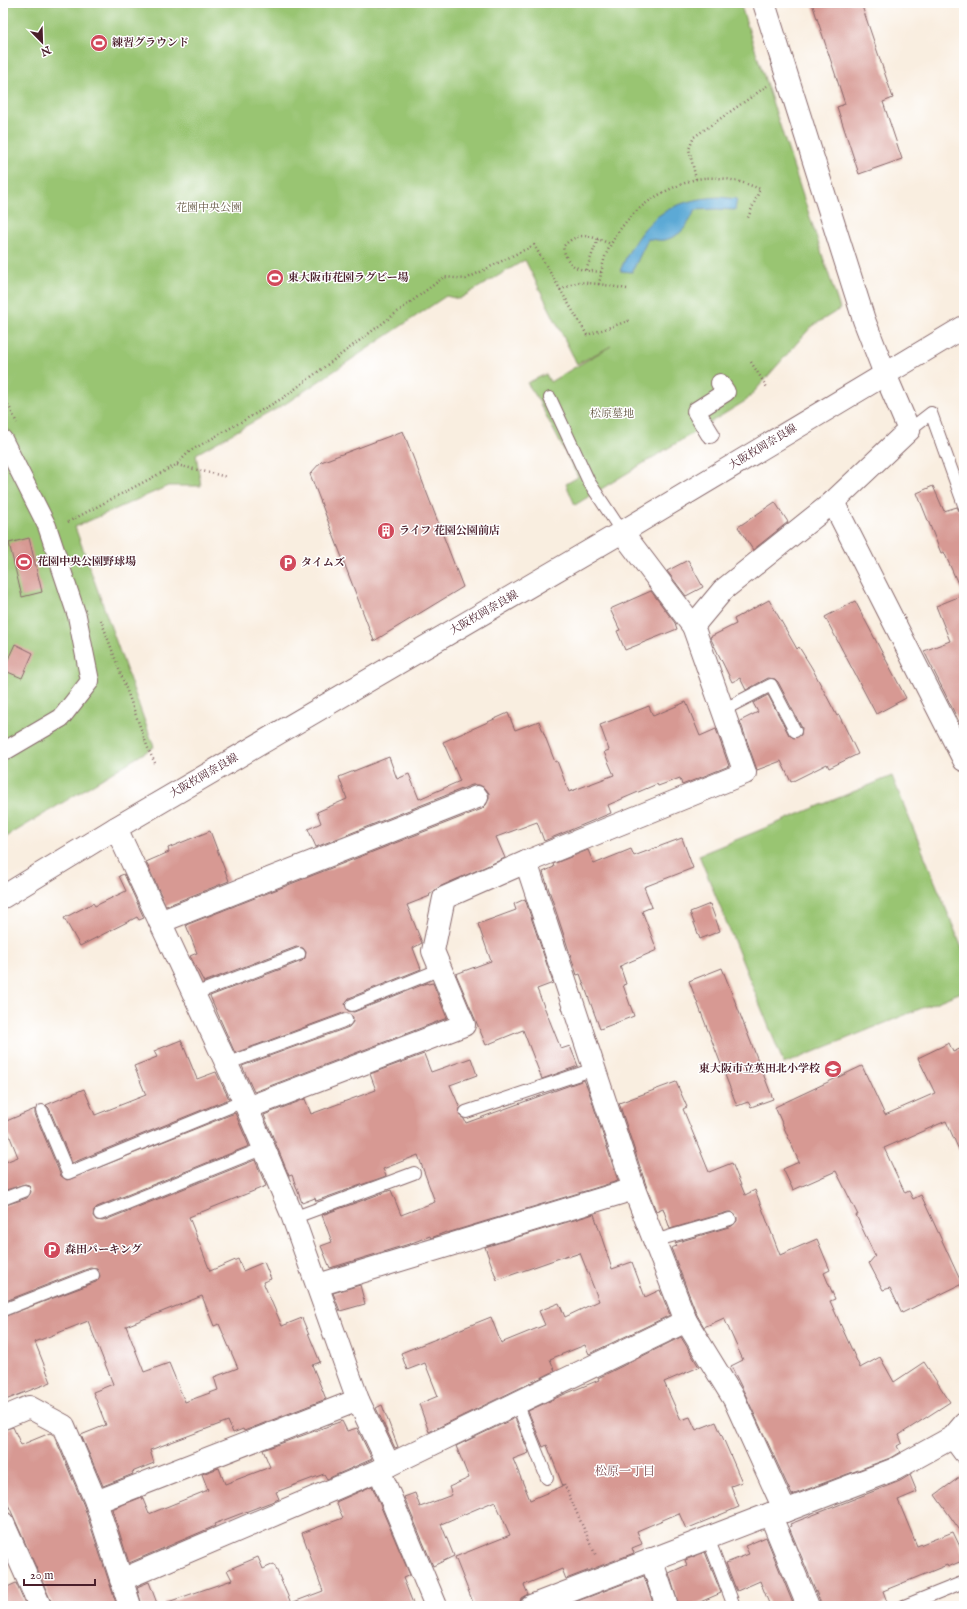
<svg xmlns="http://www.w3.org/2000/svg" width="967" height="1609" viewBox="0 0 967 1609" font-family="'IM FELL English','Noto Serif JP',serif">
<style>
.green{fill:#99c572;stroke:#72724e}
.water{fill:#5ca9d5;stroke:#536480}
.building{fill:#d79993;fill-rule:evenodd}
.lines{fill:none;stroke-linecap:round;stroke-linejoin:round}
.service-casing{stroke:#87676a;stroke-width:14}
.pedestrian-casing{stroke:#87676a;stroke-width:20}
.minor-casing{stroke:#87676a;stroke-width:24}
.secondary-casing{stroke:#87676a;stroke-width:24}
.path{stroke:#87676a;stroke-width:2.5;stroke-dasharray:1 3;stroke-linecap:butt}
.service{stroke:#fff;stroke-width:12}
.pedestrian{stroke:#fff;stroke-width:18}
.minor{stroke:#fff;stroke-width:22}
.secondary{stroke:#fff;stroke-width:22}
.labels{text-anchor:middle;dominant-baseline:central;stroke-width:3;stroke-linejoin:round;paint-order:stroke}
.poi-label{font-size:11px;font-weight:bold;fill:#4a1f2b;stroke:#fff;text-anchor:start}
.park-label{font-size:11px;fill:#665944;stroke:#fff}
.street-label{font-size:11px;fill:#4a1f2b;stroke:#fff}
.neighbourhood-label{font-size:12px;fill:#7b4a4f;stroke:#fff}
</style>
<rect width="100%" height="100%" fill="#fff"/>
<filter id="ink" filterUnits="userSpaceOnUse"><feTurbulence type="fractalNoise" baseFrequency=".025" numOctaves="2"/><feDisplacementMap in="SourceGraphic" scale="8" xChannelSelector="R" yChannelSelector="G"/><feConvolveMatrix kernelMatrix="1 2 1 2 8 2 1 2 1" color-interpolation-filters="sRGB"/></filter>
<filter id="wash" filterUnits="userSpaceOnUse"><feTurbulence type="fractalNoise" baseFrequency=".012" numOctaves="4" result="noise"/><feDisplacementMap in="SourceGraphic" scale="16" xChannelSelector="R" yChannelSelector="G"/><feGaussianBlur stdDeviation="0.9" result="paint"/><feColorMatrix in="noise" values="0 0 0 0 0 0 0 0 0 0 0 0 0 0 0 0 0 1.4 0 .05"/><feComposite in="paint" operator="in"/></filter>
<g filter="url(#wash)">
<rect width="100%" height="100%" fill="#f9eee0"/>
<g class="green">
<path d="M3 3H740L840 309 811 327 747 400 575 505 566 484 578 477 536 396 527 383 546 374 550 382 611 346 577 364 525 260 459 299 446 296 285 404 196 454 201 486H168L75 527 154 747 3 839Z"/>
<path d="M892 776 964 953V991L784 1064 699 855Z"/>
</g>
<path class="water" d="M719 197 737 199 735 210 716 209 695 210C689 224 681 237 664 240 659 241 653 239 648 239L632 272 620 271C640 222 666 200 719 197Z"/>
<g id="blocks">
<g class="building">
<path d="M812 3H861L893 98 883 102 902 159 859 174 837 107 845 104Z"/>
<path d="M403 431 463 587 374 641 310 474 321 462Z"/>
<path d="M933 486 944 511 957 507 959 511 964 512V732L924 651 950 641 936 606 963 595 944 552 941 553 917 493Z"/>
<path d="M775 502 788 522 753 550 738 527Z"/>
<path d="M29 538 42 592 22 597 9 543Z"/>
<path d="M688 560 703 587 686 596 667 571Z"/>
<path d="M651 591 675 623 677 629 625 650 617 631 620 630 610 609Z"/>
<path d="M769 600 797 649 799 647 812 668 837 716 839 715 858 754 829 768 827 764 791 782 781 761 757 770 740 721 758 712 753 703 768 695 789 735 794 738 801 735 802 728 778 682 775 679 768 678 746 690 740 678 732 682 710 637 736 624 734 619Z"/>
<path d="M855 601 906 698 876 714 825 617Z"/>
<path d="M15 644 33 653 22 678 3 670Z"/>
<path d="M686 702 700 736 716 729 729 766 682 785 680 778 658 786 657 784 608 805 611 813 544 841 537 822 496 837 505 858 439 887 429 895 430 896 407 905 422 943 413 948 421 969 349 998 345 1004 348 1011 354 1012 427 983 428 984 433 983 447 1018 254 1092 242 1066 349 1027 353 1022V1017L348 1013H343L235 1053 210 996 302 961 305 958 306 952 303 948 296 947 204 982 190 956 197 953 186 925 482 809 486 805 489 799V793L485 788 479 785H472L316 847 308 829 321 823 317 812 347 799 339 777 389 757 397 779 409 774 419 799 460 781 443 742 508 713 515 730 539 721 555 762 557 761 569 792 614 775 604 752 609 750 600 725 649 706 653 716Z"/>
<path d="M210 831 229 881 166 906 146 862 169 852 168 848Z"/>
<path d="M682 838 693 868 644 887 652 907 642 911 657 950 620 966 626 984 623 985 634 1016 600 1029 580 974 577 975 543 872 554 867 553 864 588 850 594 864 631 849 634 856Z"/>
<path d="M124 874 144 918 139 920 137 917 80 946 64 918 93 903 95 906 126 891 119 876Z"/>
<path d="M525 899 553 983 537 989 561 1049 570 1046 578 1066 542 1079 523 1030 486 1045 456 974 491 961 478 924 516 910 514 904Z"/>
<path d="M710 904 720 931 700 939 690 912Z"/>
<path d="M722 968 773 1099 751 1107 748 1102 737 1106 689 981Z"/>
<path d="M181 1040 197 1079 216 1072 229 1099 72 1163 49 1108 46 1105 84 1089 95 1115 146 1095 134 1066 157 1057 154 1051Z"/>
<path d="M949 1043 953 1052 964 1047V1161L946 1121 884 1148 905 1193 909 1191 913 1199 921 1195 962 1284 902 1313 890 1288 883 1290 869 1263 875 1256 856 1215H858L836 1171 793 1190 783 1169 799 1162 775 1107 862 1066 885 1115 935 1093 918 1058Z"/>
<path d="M424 1054 431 1072 471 1058 477 1075 450 1085 460 1108 459 1115 464 1119 466 1123 584 1080 588 1089 618 1181 447 1233 446 1232 431 1238 430 1236 409 1244 330 1268 321 1246 332 1242 322 1215 391 1190 401 1215 435 1202 418 1155 383 1169 386 1176 316 1201 315 1198 302 1203 292 1175 289 1176 264 1115 305 1099 311 1114 376 1090 370 1074Z"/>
<path d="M676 1082 687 1107 683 1109 709 1172 732 1163 745 1195 755 1190 780 1255 817 1239 830 1270 824 1273 835 1299 830 1301 860 1368 880 1357 894 1382 924 1362 950 1402 899 1435 902 1443 897 1446 900 1452 890 1458 792 1495 745 1394 731 1366 743 1360 724 1318 704 1327 697 1315 671 1248 677 1246 675 1243 732 1226 737 1221V1217L732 1212H728L670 1229 663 1208 656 1211 646 1185 619 1103Z"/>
<path d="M35 1109V1114L61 1176 67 1180 235 1113 249 1146 97 1207 94 1210 93 1216 96 1220 103 1221 255 1160 266 1186 189 1217 210 1271 238 1259 243 1271 264 1262 271 1279 263 1282 282 1326 302 1318 320 1362 312 1365 326 1399 244 1431 243 1429 233 1433 228 1421 150 1450 154 1463 132 1472 133 1474 103 1486 81 1435 106 1425 93 1392 113 1384 88 1321 35 1342 51 1382 3 1401V1317L96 1282 100 1276 97 1269 90 1268 3 1302V1206L27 1198 31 1192 29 1185 25 1184 3 1191V1163L18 1157 4 1122ZM202 1296 214 1326 219 1324 238 1368 214 1377 218 1390 185 1402 169 1363 144 1372 126 1326Z"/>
<path d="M594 1214 612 1269 632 1262 645 1297 660 1290 670 1315 589 1354 585 1345 550 1359 555 1371 429 1432 419 1404 438 1396 425 1363 407 1370 401 1353 491 1317 501 1343 545 1325 539 1311 559 1303 565 1317 599 1301 580 1253 568 1257V1255L497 1280 485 1247Z"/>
<path d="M360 1285 365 1304 340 1311 333 1293Z"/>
<path d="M681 1337 699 1367 664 1382 681 1420 690 1417 696 1430 716 1422 742 1482 731 1486 739 1507 686 1529 679 1513 637 1531 642 1544 632 1548 634 1553 566 1579 562 1569 524 1585 528 1594 521 1598 519 1606 474 1605 455 1557 510 1535 495 1501 441 1524 454 1556 433 1566 404 1497 415 1493 420 1507 452 1495 449 1487 469 1478 456 1446 515 1418 529 1453 513 1459 530 1500 563 1486 547 1445 543 1447 528 1411 565 1394 599 1380 598 1378Z"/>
<path d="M382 1405 398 1447 395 1448 376 1408Z"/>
<path d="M342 1421 347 1431 357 1428 372 1459 327 1479 324 1474 276 1492 279 1499 214 1524 215 1526 129 1563 112 1509 142 1497 149 1514 208 1490 202 1474 219 1468 225 1484 270 1467 263 1450Z"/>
<path d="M13 1427 21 1445 50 1433 54 1435 84 1506 117 1606H52L51 1601 3 1493V1430Z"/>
<path d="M964 1474V1536L935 1495Z"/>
<path d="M910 1475 917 1492 898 1500 917 1546 953 1532 964 1555V1560L948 1567 947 1565 883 1591 887 1602 877 1606H820V1601L789 1527 791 1526 790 1524 900 1481Z"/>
<path d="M372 1486 410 1575 403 1578 414 1606H166L165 1603 232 1580 227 1570 258 1557 263 1569 274 1564 291 1603 323 1591 302 1533 343 1518 336 1502Z"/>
<path d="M766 1537 794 1606H770L760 1581 737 1591 735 1587 726 1563 749 1554 745 1546Z"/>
<path d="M705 1552 721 1593 691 1606H679L669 1573 687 1565 685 1560Z"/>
<path d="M644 1576 654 1606H577L575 1602Z"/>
<path d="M149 1582 158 1606H142L137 1587Z"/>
<path d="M16 1583 26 1606H3V1589Z"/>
</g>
</g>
</g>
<g filter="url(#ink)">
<use href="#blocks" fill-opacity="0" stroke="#87676a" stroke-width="1"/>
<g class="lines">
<defs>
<g id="service">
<path d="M550 398 589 482 622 532"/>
<path d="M909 430 931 413 964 505"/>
<path d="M723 710 771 685 795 731"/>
<path d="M194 994 299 954"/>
<path d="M352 1005 441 969"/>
<path d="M226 1064 346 1020"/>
<path d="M42 1111 68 1173 244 1101"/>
<path d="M466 1112 594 1069"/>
<path d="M3 1199 24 1191"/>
<path d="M100 1214 264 1148"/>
<path d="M293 1218 414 1173"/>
<path d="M654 1241 730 1219"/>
<path d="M3 1310 93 1275"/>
<path d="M517 1403 547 1478"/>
<path d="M708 1538 734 1606"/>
<path d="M904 1606 964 1582"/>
</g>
<g id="pedestrian">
<path d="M710 434 696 411 726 392 720 383"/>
<path d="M3 439 47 526 77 616 90 681 61 718 3 752"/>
</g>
<g id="minor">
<path d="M764 3 864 320 885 374 909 430 833 502 723 590 693 626 745 773 526 862 634 1189 686 1321 734 1399 785 1511"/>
<path d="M833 502 964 760"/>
<path d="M622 532 693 626"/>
<path d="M116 828 244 1101 291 1212 358 1400 389 1465"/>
<path d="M160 922 477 797"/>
<path d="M247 1108 464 1025 433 951 444 898 526 862"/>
<path d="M318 1285 634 1189"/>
<path d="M3 1418 29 1407 64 1426 96 1502 358 1400"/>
<path d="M953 1437 964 1452"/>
<path d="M379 1470 436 1606"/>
<path d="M96 1502 130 1606"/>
<path d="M770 1514 808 1606"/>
<path d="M3 1523 40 1606"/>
<path d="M651 1559 667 1606"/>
<path d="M121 1580 379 1470 686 1321"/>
<path d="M531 1606 770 1514 785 1511 895 1469 953 1437 964 1424"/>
</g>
<path id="secondary" d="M3 897 116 828 622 532 964 327"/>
</defs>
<use href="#service" class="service-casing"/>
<use href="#pedestrian" class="pedestrian-casing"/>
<use href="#minor" class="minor-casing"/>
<use href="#secondary" class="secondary-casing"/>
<g class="path">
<path d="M696 179 689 149 694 137 767 86"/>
<path d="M586 270 598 239"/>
<path d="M601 272C581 270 568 270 563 247 579 229 592 237 611 244"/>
<path d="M627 289 599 284C601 275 602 266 605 257 619 222 645 198 680 185 685 183 691 180 697 179 718 175 741 181 760 189L747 220"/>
<path d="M560 290 578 282 599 284"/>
<path d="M751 362 768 389"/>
<path d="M3 394 17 423"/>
<path d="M177 465 227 477"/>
<path d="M68 522 176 465 190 451 283 398 444 277 466 279 534 245 587 335 631 320"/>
<path d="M101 620 149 751 156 765"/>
<path d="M564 1484 596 1556"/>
</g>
<use href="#service" class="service"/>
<use href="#pedestrian" class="pedestrian"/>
<use href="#minor" class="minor"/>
<use href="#secondary" class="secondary"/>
</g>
</g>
<defs>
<symbol id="stadium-disc" viewBox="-11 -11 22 22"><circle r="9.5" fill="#d1495b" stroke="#fff"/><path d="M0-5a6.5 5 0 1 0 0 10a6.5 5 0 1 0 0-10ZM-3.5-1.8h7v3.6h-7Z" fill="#fff"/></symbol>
<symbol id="building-disc" viewBox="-11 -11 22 22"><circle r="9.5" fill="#d1495b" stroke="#fff"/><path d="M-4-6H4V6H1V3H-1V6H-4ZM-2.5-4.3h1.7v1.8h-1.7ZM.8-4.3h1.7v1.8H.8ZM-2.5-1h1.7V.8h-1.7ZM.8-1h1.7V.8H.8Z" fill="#fff"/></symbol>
<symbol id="parking-disc" viewBox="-11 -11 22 22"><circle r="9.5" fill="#d1495b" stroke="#fff"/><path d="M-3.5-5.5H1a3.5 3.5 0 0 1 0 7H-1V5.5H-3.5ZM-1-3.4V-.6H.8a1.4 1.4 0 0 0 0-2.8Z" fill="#fff"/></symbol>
<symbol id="school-disc" viewBox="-11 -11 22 22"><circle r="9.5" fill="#d1495b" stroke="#fff"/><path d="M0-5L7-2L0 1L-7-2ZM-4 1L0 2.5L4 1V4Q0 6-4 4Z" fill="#fff"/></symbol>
</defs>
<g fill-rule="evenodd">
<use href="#stadium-disc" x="89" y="33" width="20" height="20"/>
<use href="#stadium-disc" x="265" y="268" width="20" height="20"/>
<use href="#building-disc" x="376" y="521" width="20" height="20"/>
<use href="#stadium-disc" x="14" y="552" width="20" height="20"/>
<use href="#parking-disc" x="278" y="553" width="20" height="20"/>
<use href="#school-disc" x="823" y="1059" width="20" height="20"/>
<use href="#parking-disc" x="42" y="1240" width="20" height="20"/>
</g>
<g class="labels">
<g class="poi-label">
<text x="112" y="43">練習グラウンド</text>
<text x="288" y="278">東大阪市花園ラグビー場</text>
<text x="399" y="531">ライフ 花園公園前店</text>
<text x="37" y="562">花園中央公園野球場</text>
<text x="301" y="563">タイムズ</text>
<text x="820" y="1069" text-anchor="end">東大阪市立英田北小学校</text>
<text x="65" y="1250">森田パーキング</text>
</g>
<g class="park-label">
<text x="209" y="208">花園中央公園</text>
<text x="612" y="414">松原墓地</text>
</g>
<g class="street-label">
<text transform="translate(763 447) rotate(-31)">大阪枚岡奈良線</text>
<text transform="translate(484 613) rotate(-30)">大阪枚岡奈良線</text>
<text transform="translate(204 776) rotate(-30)">大阪枚岡奈良線</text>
</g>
<g class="neighbourhood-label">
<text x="625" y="1471">松原一丁目</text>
</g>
</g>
<rect width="967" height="1609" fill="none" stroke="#fff" stroke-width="16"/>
<g transform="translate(42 42) rotate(157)" stroke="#ffffff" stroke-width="3" paint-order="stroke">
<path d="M0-3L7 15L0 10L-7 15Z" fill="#4a1f2b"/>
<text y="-6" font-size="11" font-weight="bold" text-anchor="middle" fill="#4a1f2b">N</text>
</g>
<path d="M24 1579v6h71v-6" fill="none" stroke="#4a1f2b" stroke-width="2"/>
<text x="30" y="1579" font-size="12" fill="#4a1f2b" stroke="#ffffff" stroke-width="3" paint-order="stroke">20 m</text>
</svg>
